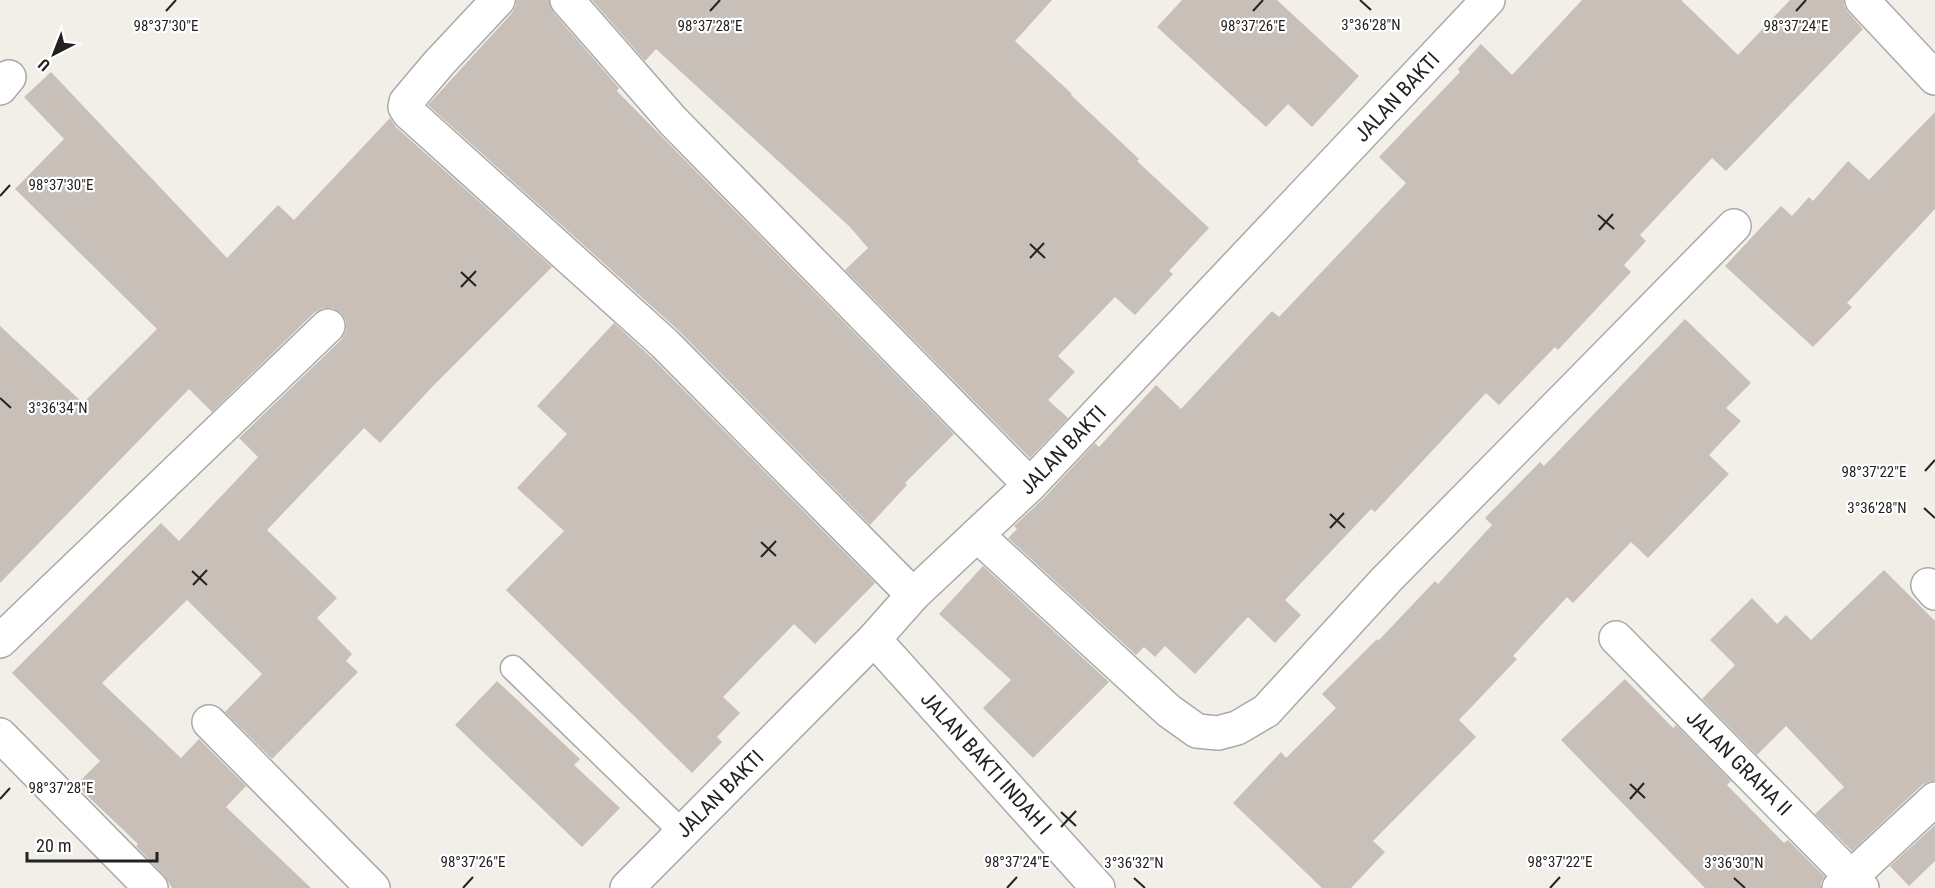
<svg xmlns="http://www.w3.org/2000/svg" width="1935" height="888" viewBox="0 0 1935 888" font-family="'Roboto Condensed',sans-serif">
<style>
.building{fill:#c7bfb8}
.lines{fill:none;stroke-linecap:round;stroke-linejoin:round}
.service-casing{stroke:#a9a9a9;stroke-width:27}
.minor-casing{stroke:#a9a9a9;stroke-width:36}
.tertiary-casing{stroke:#a9a9a9;stroke-width:36}
.service{stroke:#fff;stroke-width:24}
.minor{stroke:#fff;stroke-width:33}
.tertiary{stroke:#fff;stroke-width:33}
.ticks{fill:none;stroke:#222;stroke-width:2}
.labels{text-anchor:middle;dominant-baseline:central;stroke-width:4.5;stroke-linejoin:round;paint-order:stroke}
.street-label{font-size:21px;fill:#222;stroke:#fff}
.ticks-label{font-size:15px;text-anchor:middle;fill:#222;stroke:#fff;stroke-width:4.5;stroke-linejoin:round;paint-order:stroke}
</style>
<rect width="100%" height="100%" fill="#f2efe9"/>
<g class="building">
<path d="M516 0H549L553 12 619 88 617 91 954 434 905 483 907 485 870 525 678 330 428 105 512 13 516 5Z"/>
<path d="M592 0H1052L1015 41 1072 94 1071 95 1139 159 1137 161 1209 228 1169 271 1173 274 1135 315 1115 297 1058 356 1075 372 1048 400 1068 418 1030 458 845 270 868 248 850 227 656 49 645 61Z"/>
<path d="M1182 0H1277L1359 76 1312 127 1288 104 1266 127 1157 27Z"/>
<path d="M1582 0H1681L1738 55 1790 0H1844V5L1848 12 1863 29 1726 171 1712 158 1640 235 1646 241 1624 265 1631 272 1558 350 1555 347 1499 405 1486 393 1375 512 1371 509 1285 600 1301 615 1275 643 1248 617 1195 674 1165 646 1155 657 1144 647 1136 655 1008 538 1017 529 1014 526 1044 498 1095 443 1099 447 1156 385 1181 409 1272 311 1279 317 1406 183 1379 157 1460 72 1458 69 1481 44 1512 75Z"/>
<path d="M51 72 227 258 278 205 294 220 390 118 396 127 552 267 433 386 380 443 364 428 267 530 337 598 317 618 352 654 346 661 358 672 272 759 225 712 262 674 187 600 102 683 181 758 199 739 246 786 226 807 311 888H172L164 875 136 846 138 844 76 785 100 761 12 673 161 523 179 541 258 457 239 438 341 340 346 331V321L341 313 333 308H323L315 312 212 412 189 389 0 583V326L83 403 157 329 15 189 64 139 24 97Z"/>
<path d="M1935 112V209L1847 303 1852 307 1813 347 1725 266 1781 206 1792 216 1809 197 1813 201 1848 161 1869 180Z"/>
<path d="M1685 319 1751 383 1726 408 1741 421 1709 455 1729 474 1648 558 1631 542 1573 603 1567 597 1513 656 1517 659 1459 720 1476 737 1373 841 1385 852 1351 888H1322L1233 803 1281 752 1286 758 1336 708 1322 694 1377 639 1378 641 1435 581 1438 584 1492 525 1485 518 1540 462 1544 466Z"/>
<path d="M614 323 652 358 875 583 815 644 794 624 723 697 740 713 717 737 722 742 692 773 506 590 564 531 517 488 567 434 537 406Z"/>
<path d="M983 566 1109 682 1033 758 983 708 1011 680 939 614Z"/>
<path d="M1884 570 1935 621V781H1930L1922 785 1852 851 1815 814 1844 787 1786 726 1757 755 1702 699 1735 665 1710 640 1752 598 1777 624 1786 615 1811 640Z"/>
<path d="M1625 679 1673 728 1676 725 1731 781 1727 785 1784 843 1788 840 1825 877 1821 882V888H1705L1561 740Z"/>
<path d="M497 681 580 759 574 765 620 808 582 847 455 725Z"/>
<path d="M1935 825V861L1909 886 1890 866Z"/>
</g>
<g class="lines">
<defs>
<path id="service" d="M513 668 682 832"/>
<g id="minor">
<path d="M498 0 439 63 406 102 405 107 409 113 665 344 913 595"/>
<path d="M567 0 673 121 1030 485"/>
<path d="M1862 0 1935 78"/>
<path d="M0 88 9 77"/>
<path d="M977 535 1169 711 1197 731 1218 733 1237 728 1266 711 1387 579 1734 226"/>
<path d="M1928 585 1935 593"/>
<path d="M1616 638 1862 888"/>
<path d="M874 639 1098 888"/>
<path d="M0 641 328 326"/>
<path d="M209 722 373 888"/>
<path d="M0 735 151 888"/>
<path d="M1839 888 1935 799"/>
</g>
<path id="tertiary" d="M627 888 874 639 913 595 1030 485 1488 0"/>
</defs>
<use href="#service" class="service-casing"/>
<use href="#minor" class="minor-casing"/>
<use href="#tertiary" class="tertiary-casing"/>
<use href="#service" class="service"/>
<use href="#minor" class="minor"/>
<use href="#tertiary" class="tertiary"/>
</g>
<path class="ticks" d="M1360 0 1371 10M166 11 176 0M710 11 720 0M1253 11 1263 0M1796 11 1806 0M0 196 10 185M1598 215 1614 229M1599 230 1613 214M1030 244 1045 258M1030 258 1044 243M461 272 476 286M461 287 476 271M0 398 11 408M1925 471 1935 460M1924 508 1935 518M1330 514 1345 528M1330 528 1344 513M761 542 776 556M761 557 776 541M192 571 207 585M193 585 207 570M1630 784 1645 798M0 799 10 788M1630 799 1644 783M1061 812 1076 826M1061 827 1076 811M1134 878 1145 888M1734 878 1745 888M463 888 473 877M1007 888 1017 877M1550 888 1560 877"/>
<g class="labels">
<g class="street-label">
<text transform="translate(1397 97) rotate(-47)">JALAN BAKTI</text>
<text transform="translate(1063 450) rotate(-46)">JALAN BAKTI</text>
<text transform="translate(986 763) rotate(48)">JALAN BAKTI INDAH I</text>
<text transform="translate(1739 763) rotate(45)">JALAN GRAHA II</text>
<text transform="translate(720 794) rotate(-45)">JALAN BAKTI</text>
</g>
</g>
<g class="ticks-label">
<text x="1371" y="30">3°36'28"N</text>
<text x="166" y="31">98°37'30"E</text>
<text x="710" y="31">98°37'28"E</text>
<text x="1253" y="31">98°37'26"E</text>
<text x="1796" y="31">98°37'24"E</text>
<text x="61" y="190">98°37'30"E</text>
<text x="58" y="413">3°36'34"N</text>
<text x="1874" y="477">98°37'22"E</text>
<text x="1877" y="513">3°36'28"N</text>
<text x="61" y="793">98°37'28"E</text>
<text x="473" y="867">98°37'26"E</text>
<text x="1017" y="867">98°37'24"E</text>
<text x="1560" y="867">98°37'22"E</text>
<text x="1134" y="868">3°36'32"N</text>
<text x="1734" y="868">3°36'30"N</text>
</g>
<g transform="translate(54 54) rotate(222)" stroke="#ffffff" stroke-width="4.5" paint-order="stroke">
<path d="M0-4.5L10 22L0 15L-10 22Z" fill="#222222"/>
<text y="-9" font-size="16" font-weight="bold" text-anchor="middle" fill="#222222">U</text>
</g>
<path d="M27 852v9h130v-9" fill="none" stroke="#222222" stroke-width="3"/>
<text x="36" y="852" font-size="18" fill="#222222" stroke="#ffffff" stroke-width="4.5" paint-order="stroke">20 m</text>
</svg>
